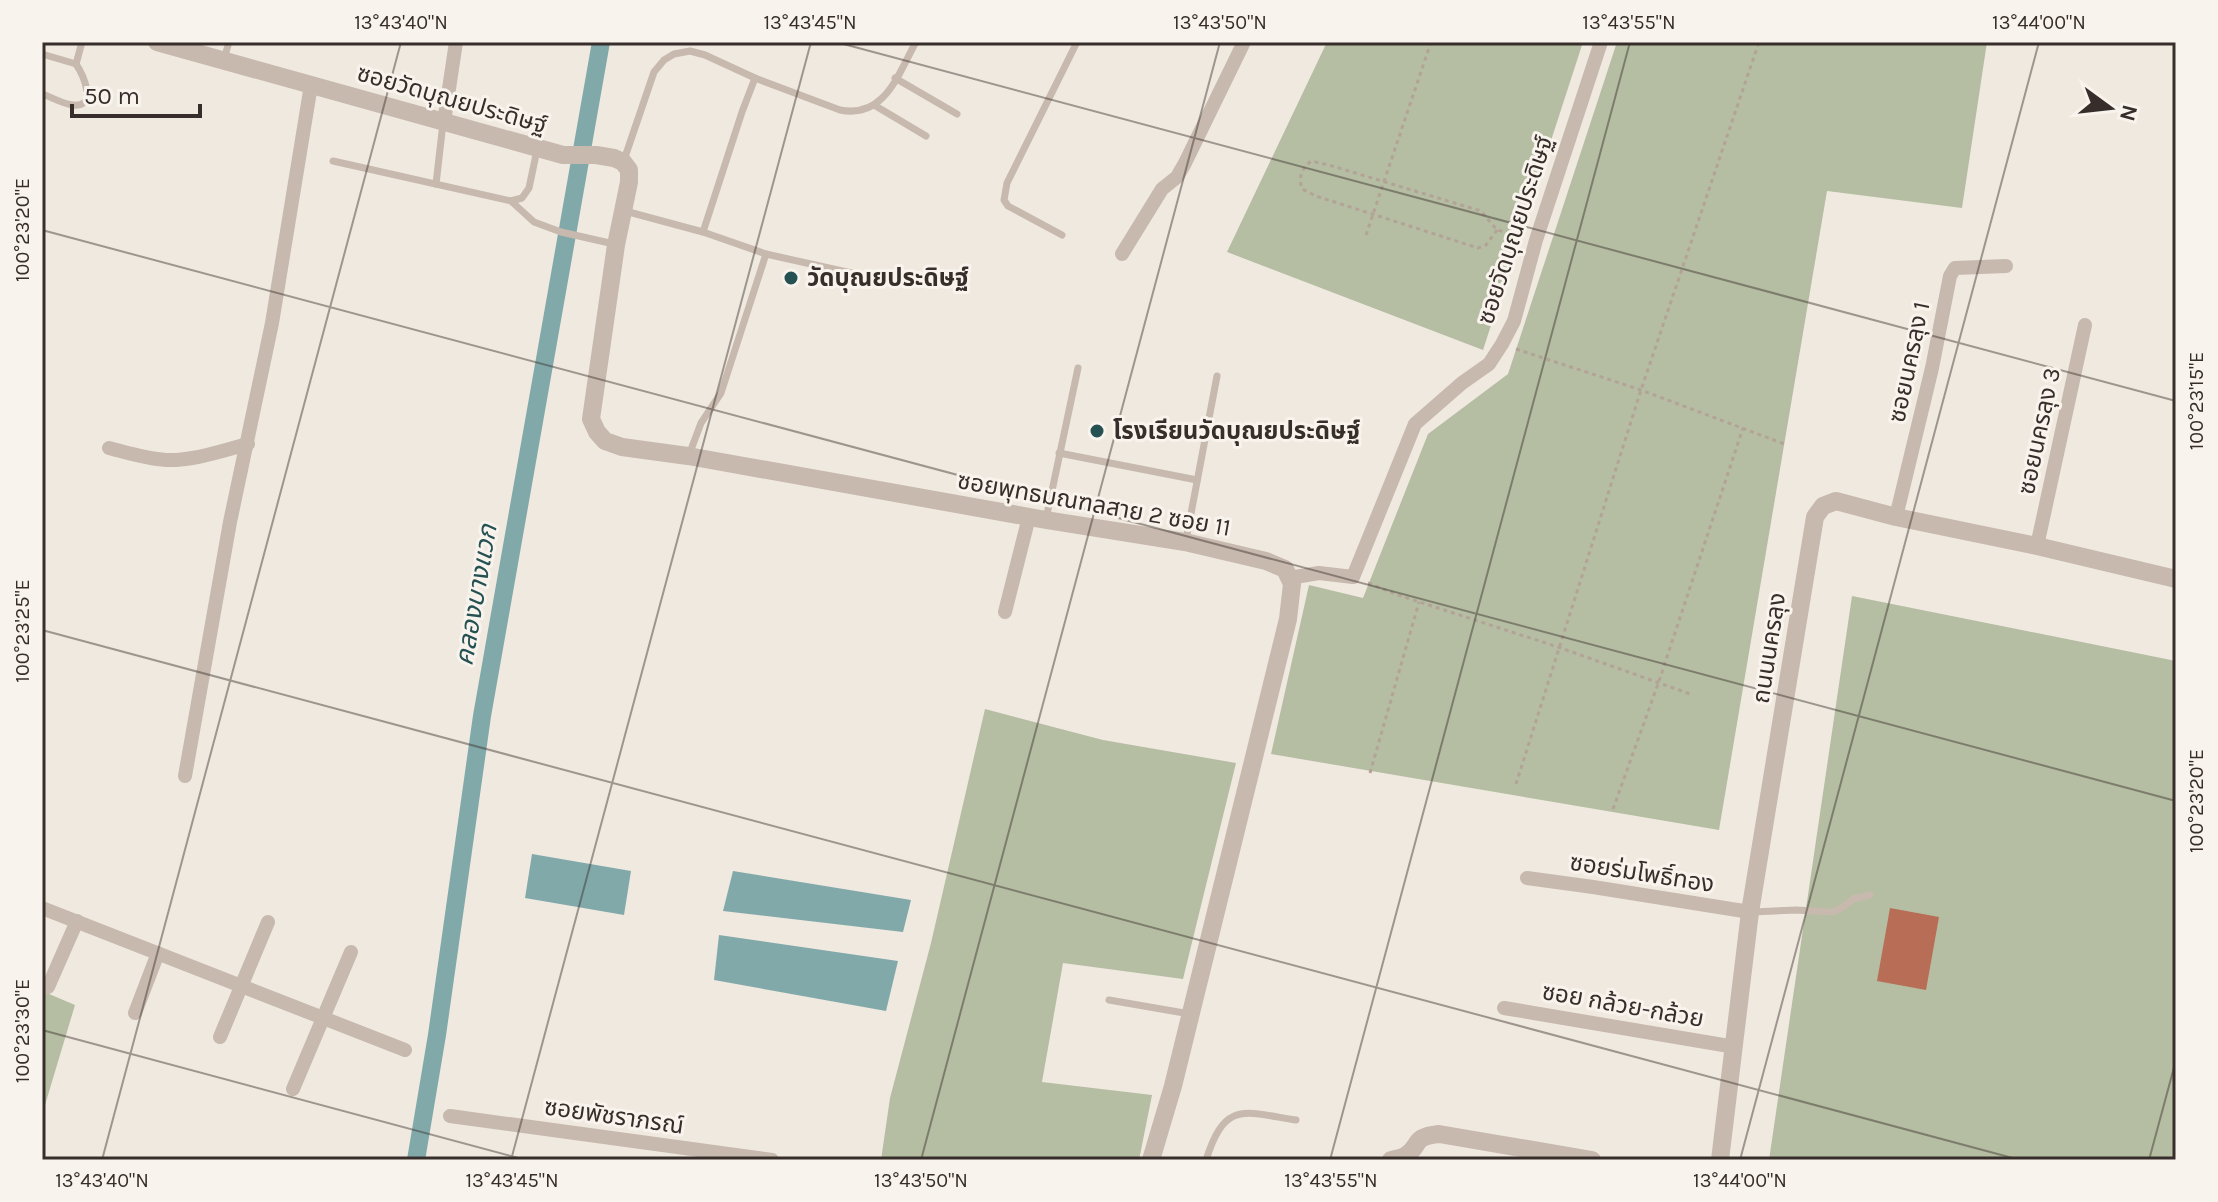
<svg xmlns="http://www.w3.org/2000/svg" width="2218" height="1202" viewBox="0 0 2218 1202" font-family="Karla,'Noto Sans Thai',sans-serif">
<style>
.green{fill:#b5bea2}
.water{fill:#82a9aa}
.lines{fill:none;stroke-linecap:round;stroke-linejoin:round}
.canal{stroke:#82a9aa;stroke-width:18}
.building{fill:#b86d56}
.path{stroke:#b3a397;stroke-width:3;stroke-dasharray:4 4;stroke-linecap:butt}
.service{stroke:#c7b9ad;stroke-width:7}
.minor{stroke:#c7b9ad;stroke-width:14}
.tertiary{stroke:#c7b9ad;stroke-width:18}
.ticks{fill:none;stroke:#372e2b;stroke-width:2;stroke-opacity:0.45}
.poi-dot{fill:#255153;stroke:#f8f3ec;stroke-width:3}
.labels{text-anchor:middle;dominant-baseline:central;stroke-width:6;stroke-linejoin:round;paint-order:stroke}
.street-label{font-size:24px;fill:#372e2b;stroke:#f8f3ec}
.poi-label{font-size:24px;font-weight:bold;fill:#372e2b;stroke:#f8f3ec;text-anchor:start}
.water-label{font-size:26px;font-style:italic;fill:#255153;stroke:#f8f3ec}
.neatline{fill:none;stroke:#372e2b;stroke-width:3}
.ticks-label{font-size:20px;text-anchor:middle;fill:#372e2b}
</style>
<rect width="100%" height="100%" fill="#f0e9e0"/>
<g class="green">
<path d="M1327 42H1583L1483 350 1227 252Z"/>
<path d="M1617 42H1987L1962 208 1827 191 1719 830 1271 754 1309 585 1363 598 1428 434 1508 374Z"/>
<path d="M1852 596 2176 661V1160H1769Z"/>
<path d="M985 709 1103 740 1236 763 1183 979 1063 963 1042 1082 1152 1095 1139 1160H881L890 1098 931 943Z"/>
<path d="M42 991 75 1005 42 1115Z"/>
</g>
<g class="water">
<path d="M532 854 631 871 624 915 525 898Z"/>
<path d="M733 871 911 900 903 932 723 911Z"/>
<path d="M719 935 898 961 886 1011 714 980Z"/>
</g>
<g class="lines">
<path class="canal" d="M416 1160 437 1035 482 716 601 42"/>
</g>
<path class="building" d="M1890 908 1939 917 1926 990 1877 981Z"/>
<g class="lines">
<g class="path">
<path d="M1497 230 1486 245 1478 248 1316 196 1302 189C1298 176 1302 169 1311 161L1329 165 1481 211 1497 230 1521 236"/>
<path d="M1366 235 1431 42"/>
<path d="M1516 349 1641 390 1787 445"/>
<path d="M1368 583 1398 595 1558 647 1693 695"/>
<path d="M1370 773 1419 602"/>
<path d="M1516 784 1641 390 1759 42"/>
<path d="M1613 809 1658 684 1743 428"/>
</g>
<g class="service">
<path d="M42 54 76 64"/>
<path d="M224 59 229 42"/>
<path d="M895 78 957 114"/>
<path d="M42 94C51 97 63 104 73 105 99 108 82 73 76 64L82 42"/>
<path d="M874 105 926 136"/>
<path d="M624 160 654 72 664 60 674 54 690 51 705 55 755 78 840 110C885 119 898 74 916 42"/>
<path d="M333 161 511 201 522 198 529 188 537 150"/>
<path d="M436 184 443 123"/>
<path d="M511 201 534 222 561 232 614 244"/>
<path d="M625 211 703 232"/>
<path d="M1062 235 1008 206 1004 200 1007 183 1077 42"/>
<path d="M766 254 856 274"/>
<path d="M1059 453 1197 480"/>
<path d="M689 455 701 423 721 393 766 254 703 232 742 112 755 78"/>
<path d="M1046 519 1078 368"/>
<path d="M1186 540 1217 376"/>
<path d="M1753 912 1796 910 1832 912 1840 909 1853 899 1870 895"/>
<path d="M1109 1000 1190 1014"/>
<path d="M1206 1160C1225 1100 1244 1112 1296 1120"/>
</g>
<g class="minor">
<path d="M444 122 456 42"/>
<path d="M1122 254 1162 189 1177 177 1185 163 1244 42"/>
<path d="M109 448C128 453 146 459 166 460 193 461 221 451 248 444"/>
<path d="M1896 517 1932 368 1950 276 1955 268 2006 266"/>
<path d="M2037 546 2085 325"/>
<path d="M1289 578 1319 573 1353 577 1415 424 1462 383 1489 364 1502 344 1514 321 1536 240 1601 42"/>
<path d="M1005 612 1029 517"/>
<path d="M185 776 230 522 272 323 311 85"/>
<path d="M1527 878 1593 887 1750 912"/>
<path d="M42 908 405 1050"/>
<path d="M48 987 77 921"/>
<path d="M1504 1008 1735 1047"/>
<path d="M135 1013 158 953"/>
<path d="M220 1037 268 922"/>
<path d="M293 1089 351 952"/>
<path d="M450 1116 772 1160"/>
</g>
<g class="tertiary">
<path d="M157 42 563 155H596L614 158 623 162 629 170V182L616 245 591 419 597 432 605 441 622 447 688 456 1046 520 1185 542 1266 561 1285 569 1292 584 1288 619 1173 1086 1151 1160"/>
<path d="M1391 1160C1396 1159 1401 1158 1405 1156 1422 1146 1410 1137 1439 1134L1592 1160"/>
<path d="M1720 1160 1750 912 1815 517 1823 506 1836 501 1896 517 2037 546 2176 579"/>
</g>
</g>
<path class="ticks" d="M836 42 2176 401M42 230 2176 801M42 630 2020 1160M42 1030 526 1160M102 1160 401 42M511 1160 811 42M921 1160 1220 42M1330 1160 1630 42M1740 1160 2039 42M2149 1160 2176 1060"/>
<g class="poi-dot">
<circle cx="791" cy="278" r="8"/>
<circle cx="1097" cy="431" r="8"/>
</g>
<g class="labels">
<g class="street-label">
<text transform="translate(452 99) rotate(16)">ซอยวัดบุณยประดิษฐ์</text>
<text transform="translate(1515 230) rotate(-72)">ซอยวัดบุณยประดิษฐ์</text>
<text transform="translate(1909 362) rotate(-78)">ซอยนครลุง 1</text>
<text transform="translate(2039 431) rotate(-78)">ซอยนครลุง 3</text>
<text transform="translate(1094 504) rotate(10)">ซอยพุทธมณฑลสาย 2 ซอย 11</text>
<text transform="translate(1769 648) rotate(-81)">ถนนนครลุง</text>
<text transform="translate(1642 873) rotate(9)">ซอยร่มโพธิ์ทอง</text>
<text transform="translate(1623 1005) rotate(10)">ซอย กล้วย-กล้วย</text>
<text transform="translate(614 1116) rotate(8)">ซอยพัชราภรณ์</text>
</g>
<g class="poi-label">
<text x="807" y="278">วัดบุณยประดิษฐ์</text>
<text x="1113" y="431">โรงเรียนวัดบุณยประดิษฐ์</text>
</g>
<g class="water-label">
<text transform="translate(476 595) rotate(-80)">คลองบางแวก</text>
</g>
</g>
<rect width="2218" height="1202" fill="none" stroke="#f8f3ec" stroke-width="88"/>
<g transform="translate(2110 108) rotate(105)" stroke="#f8f3ec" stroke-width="6" paint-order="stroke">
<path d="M0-6L14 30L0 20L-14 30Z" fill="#372e2b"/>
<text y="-12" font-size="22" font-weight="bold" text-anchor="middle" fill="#372e2b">N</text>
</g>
<path d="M72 104v12h128v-12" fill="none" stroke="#372e2b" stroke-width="4"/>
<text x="84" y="104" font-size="24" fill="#372e2b" stroke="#f8f3ec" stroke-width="6" paint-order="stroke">50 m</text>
<rect x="44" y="44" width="2130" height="1114" class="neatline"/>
<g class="ticks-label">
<text x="401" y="29">13°43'40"N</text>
<text x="810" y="29">13°43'45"N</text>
<text x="1220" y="29">13°43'50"N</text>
<text x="1629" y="29">13°43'55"N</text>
<text x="2039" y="29">13°44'00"N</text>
<text transform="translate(22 230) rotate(-90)" y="7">100°23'20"E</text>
<text transform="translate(2196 401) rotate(-90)" y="7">100°23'15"E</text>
<text transform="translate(22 631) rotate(-90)" y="7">100°23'25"E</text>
<text transform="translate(2196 801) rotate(-90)" y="7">100°23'20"E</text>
<text transform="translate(22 1031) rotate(-90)" y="7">100°23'30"E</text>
<text x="102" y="1187">13°43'40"N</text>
<text x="512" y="1187">13°43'45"N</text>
<text x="921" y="1187">13°43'50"N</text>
<text x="1331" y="1187">13°43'55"N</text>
<text x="1740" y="1187">13°44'00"N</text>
</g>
</svg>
